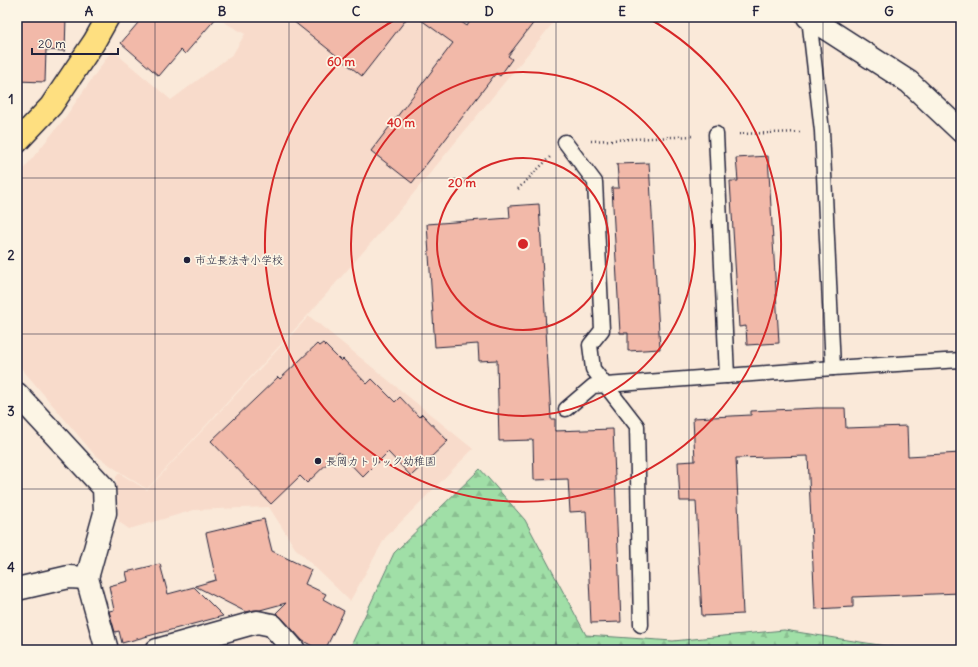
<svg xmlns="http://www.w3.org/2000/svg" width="978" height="667" viewBox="0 0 978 667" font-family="Delius,'Klee One',sans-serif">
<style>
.built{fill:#f8dbcb}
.forest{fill:url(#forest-firs);stroke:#618071}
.building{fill:#f2b9a9;stroke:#22223b}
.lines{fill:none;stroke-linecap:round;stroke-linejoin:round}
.service-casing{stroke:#22223b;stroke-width:17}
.minor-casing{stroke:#22223b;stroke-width:25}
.tertiary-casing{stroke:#22223b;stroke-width:25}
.primary-casing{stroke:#22223b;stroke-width:25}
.path{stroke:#22223b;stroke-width:2.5;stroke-dasharray:1 3;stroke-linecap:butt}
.service{stroke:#fcf5e5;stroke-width:14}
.minor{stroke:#fcf5e5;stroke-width:22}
.tertiary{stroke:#fcf5e5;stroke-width:22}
.primary{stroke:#fedf80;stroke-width:22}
.grid{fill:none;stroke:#22223b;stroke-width:1;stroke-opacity:0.55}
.ring{fill:none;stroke:#d62828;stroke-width:2}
.poi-dot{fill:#22223b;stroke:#fcf5e5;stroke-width:1.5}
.labels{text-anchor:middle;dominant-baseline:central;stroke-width:3.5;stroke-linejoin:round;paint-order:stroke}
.poi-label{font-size:11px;fill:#22223b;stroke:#fcf5e5;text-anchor:start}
.centre{fill:#d62828;stroke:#fcf5e5;stroke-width:2}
.ring-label{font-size:12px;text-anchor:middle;font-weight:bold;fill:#d62828;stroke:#fcf5e5;stroke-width:3.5;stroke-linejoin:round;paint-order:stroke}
.neatline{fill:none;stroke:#22223b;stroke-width:1.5}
.grid-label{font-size:13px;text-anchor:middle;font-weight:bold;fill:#22223b}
</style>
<defs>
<pattern id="forest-firs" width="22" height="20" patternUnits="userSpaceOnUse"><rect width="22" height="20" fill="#a0dfa7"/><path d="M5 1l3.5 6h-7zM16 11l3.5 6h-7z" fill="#8abf91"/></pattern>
</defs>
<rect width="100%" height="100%" fill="#fae9d9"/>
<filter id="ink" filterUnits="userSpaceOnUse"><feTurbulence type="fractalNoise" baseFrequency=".025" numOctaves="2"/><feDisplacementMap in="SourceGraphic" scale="8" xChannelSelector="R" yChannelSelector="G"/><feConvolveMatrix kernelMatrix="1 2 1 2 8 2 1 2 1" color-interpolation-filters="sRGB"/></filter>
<g filter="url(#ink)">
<g class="built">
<path d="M215 17H558L404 205 308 315 147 489 120 472 94 454 17 363V177L64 119 112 50 171 100 233 54 245 34Z"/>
<path d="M309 316 473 449 385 538 350 601 295 548 269 507 194 510 129 529 119 522 116 477 119 473 147 490Z"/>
</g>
<path class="forest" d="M480 469 525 520 586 635 673 641 784 630 911 650H349L394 553Z"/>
<g class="building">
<path d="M17 17H66L65 51 46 50 45 82 17 81Z"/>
<path d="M143 17H217L185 54 181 50 159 76 121 43Z"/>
<path d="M288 17H408L362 76Z"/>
<path d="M417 17H454L467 26 473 17H538L508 56 512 59 500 76 496 73 412 183 371 151 453 43Z"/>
<path d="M768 156 779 343 747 345 746 326 739 327 730 181H738L736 158Z"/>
<path d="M649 163 660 349 628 351V333H620L612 188H619L617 164Z"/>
<path d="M539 204 551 419H555V431L613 429 621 622 591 623 586 511 570 512 568 479 534 480 533 440 499 441 497 360 479 361 478 344 435 347 427 224 510 218 509 206Z"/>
<path d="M323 343 341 361 343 359 367 384 372 379 395 402 400 397 419 417 422 414 448 441 411 476 388 452 363 477 339 452 307 483 300 476 271 504 211 441 278 377 280 379 317 344 319 346Z"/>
<path d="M817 408H845L846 428 907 426 908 456 961 453V593L853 597V607L815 609 808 456 736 458 743 614 702 616 696 501H680L678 462 695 461 693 418 751 415V411Z"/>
<path d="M264 519 272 551 311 570 305 584 326 594 323 599 344 611 325 650H320L303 641 281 617 276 613 286 603 260 610H254L246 612 195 586 216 580 206 533Z"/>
<path d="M160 564 168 594 194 587 223 616 122 643 119 631 115 632 109 611 114 610 109 586 128 581 126 572Z"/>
</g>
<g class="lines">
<defs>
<g id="service">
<path d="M809 18 822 131 833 368"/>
<path d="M716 134 727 376"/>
<path d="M565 142 595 182 602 330 590 345 593 369 637 426 641 625"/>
<path d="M566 409 593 386 833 368 961 360"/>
</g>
<g id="minor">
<path d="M17 394 104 488 105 513 87 578 107 650"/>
<path d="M17 589 69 577 87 578"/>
<path d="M157 650 257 622 272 625 294 650"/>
</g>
<path id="tertiary" d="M808 17 909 82 961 131"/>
<path id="primary" d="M17 142 51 106 94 42 108 17"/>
</defs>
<use href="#service" class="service-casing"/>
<use href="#minor" class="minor-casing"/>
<use href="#tertiary" class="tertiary-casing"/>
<use href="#primary" class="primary-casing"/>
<g class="path">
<path d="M739 134 800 132"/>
<path d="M591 141 694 136"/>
<path d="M518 189 550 157"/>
</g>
<use href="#service" class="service"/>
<use href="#minor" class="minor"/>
<use href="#tertiary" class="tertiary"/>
<use href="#primary" class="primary"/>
</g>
</g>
<path class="grid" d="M155 17V650M289 17V650M422 17V650M556 17V650M689 17V650M823 17V650M17 178H961M17 334H961M17 489H961"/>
<g class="ring">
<circle cx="523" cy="244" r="86"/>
<circle cx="523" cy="244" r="172"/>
<path d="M646 17A258 258 0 1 1 400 17"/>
</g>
<g class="poi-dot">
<circle cx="187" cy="260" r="4"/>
<circle cx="318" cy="461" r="4"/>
</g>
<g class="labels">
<g class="poi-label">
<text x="195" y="260">市立長法寺小学校</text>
<text x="326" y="461">長岡カトリック幼稚園</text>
</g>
</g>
<circle cx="523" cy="244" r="6" class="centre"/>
<g class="ring-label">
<text x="341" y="66">60 m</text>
<text x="401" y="127">40 m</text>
<text x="462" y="187">20 m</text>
</g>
<rect width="978" height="667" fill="none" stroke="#fcf5e5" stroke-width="44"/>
<path d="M32 48v6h86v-6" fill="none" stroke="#22223b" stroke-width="2"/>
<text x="38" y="48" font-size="12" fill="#22223b" stroke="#fcf5e5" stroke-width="3" paint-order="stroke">20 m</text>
<rect x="22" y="22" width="934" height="623" class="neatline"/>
<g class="grid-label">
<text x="89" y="16">A</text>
<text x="222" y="16">B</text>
<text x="356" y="16">C</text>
<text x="489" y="16">D</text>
<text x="622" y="16">E</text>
<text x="756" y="16">F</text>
<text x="889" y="16">G</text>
<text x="11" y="104">1</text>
<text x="11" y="260">2</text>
<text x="11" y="416">3</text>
<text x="11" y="572">4</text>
</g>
</svg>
